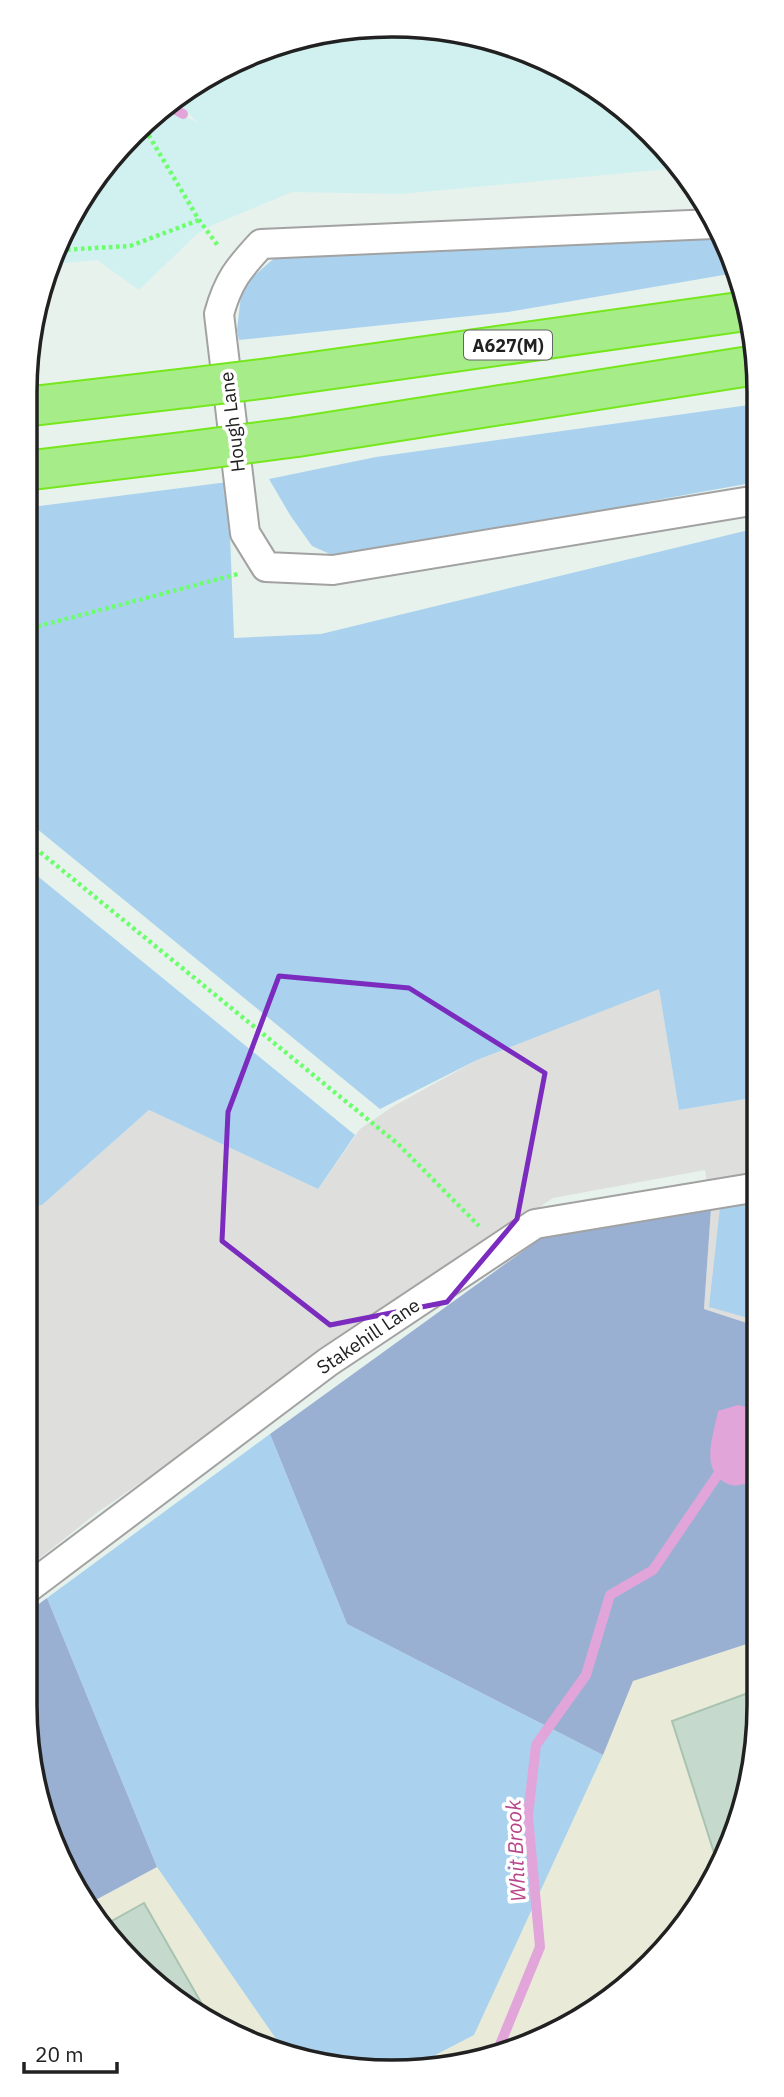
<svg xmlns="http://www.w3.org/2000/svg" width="784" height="2097" viewBox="0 0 784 2097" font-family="'IBM Plex Sans',sans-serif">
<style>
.residential{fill:#dedfdd}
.industrial{fill:#e9ebd8}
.farmland{fill:#d1f1f0}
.grass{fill:#aad2ee}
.forest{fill:#99b0d3}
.water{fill:#e2a5da}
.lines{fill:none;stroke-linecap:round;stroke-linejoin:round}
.stream{stroke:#e2a5da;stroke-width:10}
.building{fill:#c6d9cd;stroke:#a8c4b1;stroke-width:2}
.minor-casing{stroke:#a2a2a2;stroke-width:32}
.motorway-casing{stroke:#76e71c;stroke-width:42}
.path{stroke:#6aff6b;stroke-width:4.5;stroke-dasharray:3.5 3.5;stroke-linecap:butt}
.minor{stroke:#fff;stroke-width:28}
.motorway{stroke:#a6ed8a;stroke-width:38}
.motorway-bridge-casing{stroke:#76e71c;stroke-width:42;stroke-linecap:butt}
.motorway-bridge{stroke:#a6ed8a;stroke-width:38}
.marked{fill:none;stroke:#7b2cbf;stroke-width:5;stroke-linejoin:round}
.labels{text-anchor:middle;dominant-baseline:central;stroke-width:7;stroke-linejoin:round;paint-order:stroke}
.shield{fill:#fff;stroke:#646464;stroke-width:2}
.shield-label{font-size:18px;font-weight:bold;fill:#212121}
.street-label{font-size:19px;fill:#212121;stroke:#fff}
.water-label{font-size:21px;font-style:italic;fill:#b8458a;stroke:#fff}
.rim{fill:none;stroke:#212121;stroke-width:3.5}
</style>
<rect width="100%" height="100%" fill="#e7f2ed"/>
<path class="residential" d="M659 988 679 1110 758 1097 759 1327 704 1309 711 1208 705 1170 553 1198 98 1512 25 1570V1450L32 1445 24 1436 25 1207 42 1205 149 1110 318 1189 360 1129 392 1107 477 1060Z"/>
<g class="industrial">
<path d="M759 1626V1705L747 1801 684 1928 596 2011 464 2065 412 2067 474 2035 630 1665Z"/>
<path d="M157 1867 283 2049 209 2023 115 1947 90 1903Z"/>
</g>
<path class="farmland" d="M344 28 488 37 576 74 668 149 680 168 400 194 292 192 213 225 197 234 139 290 97 260 53 264 101 168 169 108 198 123 177 101 209 74Z"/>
<g class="grass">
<path d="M723 233 735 273 508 312 239 340 237 330 242 286 278 255 374 245 650 241Z"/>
<path d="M756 404 757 482 651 501 440 547 332 555 312 546 290 515 269 479 376 457Z"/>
<path d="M228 482 234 638 321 634 757 528 758 1097 679 1110 659 989 477 1060 380 1109 25 819 24 508Z"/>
<path d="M24 865 355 1135 318 1189 149 1110 42 1205 25 1207Z"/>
<path d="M758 1200 759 1321 709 1307 720 1207Z"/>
<path d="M270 1434 347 1624 603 1755 474 2035 412 2067 344 2069 283 2049 157 1867 47 1598Z"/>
</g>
<g class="forest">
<path d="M711 1208 704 1309 759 1327V1640L633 1681 603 1755 347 1624 270 1434 548 1233Z"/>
<path d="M47 1598 157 1867 90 1903 44 1824 25 1705V1614Z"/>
</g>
<path class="water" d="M738 1405 759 1410V1476C747 1483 737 1490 724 1482 700 1467 714 1434 718 1411Z"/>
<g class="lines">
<g class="stream">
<path d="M171 107 183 114"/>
<path d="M497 2052 540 1947 528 1816 536 1745 586 1675 610 1595 653 1570 723 1467"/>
</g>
</g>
<g class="building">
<path d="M759 1689 760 1705 747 1801 717 1862 672 1721Z"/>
<path d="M144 1903 214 2025 209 2023 115 1947 103 1926Z"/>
</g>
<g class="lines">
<defs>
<g id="minor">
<path d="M716 221 713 224 261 244C238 269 228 281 219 314L245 533 266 567 333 570 757 500"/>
<path d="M24 1591 328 1362 535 1224 758 1187"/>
</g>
<g id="motorway">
<path d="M269 378 746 311"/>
<path d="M24 407 187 388"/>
<path d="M297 437 756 365"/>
<path d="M24 471 190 451"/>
</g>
</defs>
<use href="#minor" class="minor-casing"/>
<use href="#motorway" class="motorway-casing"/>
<g class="path">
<path d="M145 129 199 220 219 247"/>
<path d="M60 250 130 246 199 220"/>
<path d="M24 630 238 574"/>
<path d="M24 839 398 1144 479 1226"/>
</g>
<use href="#minor" class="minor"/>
<use href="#motorway" class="motorway"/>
<defs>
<g id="motorway-bridge">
<path d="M187 388 269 378"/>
<path d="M190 451 297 437"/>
</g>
</defs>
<use href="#motorway-bridge" class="motorway-bridge-casing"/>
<use href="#motorway-bridge" class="motorway-bridge"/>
</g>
<path class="marked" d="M279 976 409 988 545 1073 517 1219 447 1302 330 1325 222 1241 228 1112Z"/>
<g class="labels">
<rect class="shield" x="464" y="330.5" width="88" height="29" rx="5"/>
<g class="shield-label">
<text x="508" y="345">A627(M)</text>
</g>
<g class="street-label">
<text transform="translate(232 422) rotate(-97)">Hough Lane</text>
<text transform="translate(368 1336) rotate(-34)">Stakehill Lane</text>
</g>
<g class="water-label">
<text transform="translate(515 1851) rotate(-93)">Whit Brook</text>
</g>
</g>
<path d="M0 0H784V2097H0ZM392 37H392A355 355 0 0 1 747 392V1705A355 355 0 0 1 392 2060H392A355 355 0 0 1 37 1705V392A355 355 0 0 1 392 37Z" fill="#fff" fill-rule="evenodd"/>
<path class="rim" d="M392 37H392A355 355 0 0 1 747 392V1705A355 355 0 0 1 392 2060H392A355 355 0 0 1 37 1705V392A355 355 0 0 1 392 37Z"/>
<path d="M24 2062v10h93v-10" fill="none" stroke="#212121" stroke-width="3.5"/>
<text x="35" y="2062" font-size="21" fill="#212121" stroke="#ffffff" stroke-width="5" paint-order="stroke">20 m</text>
</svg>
